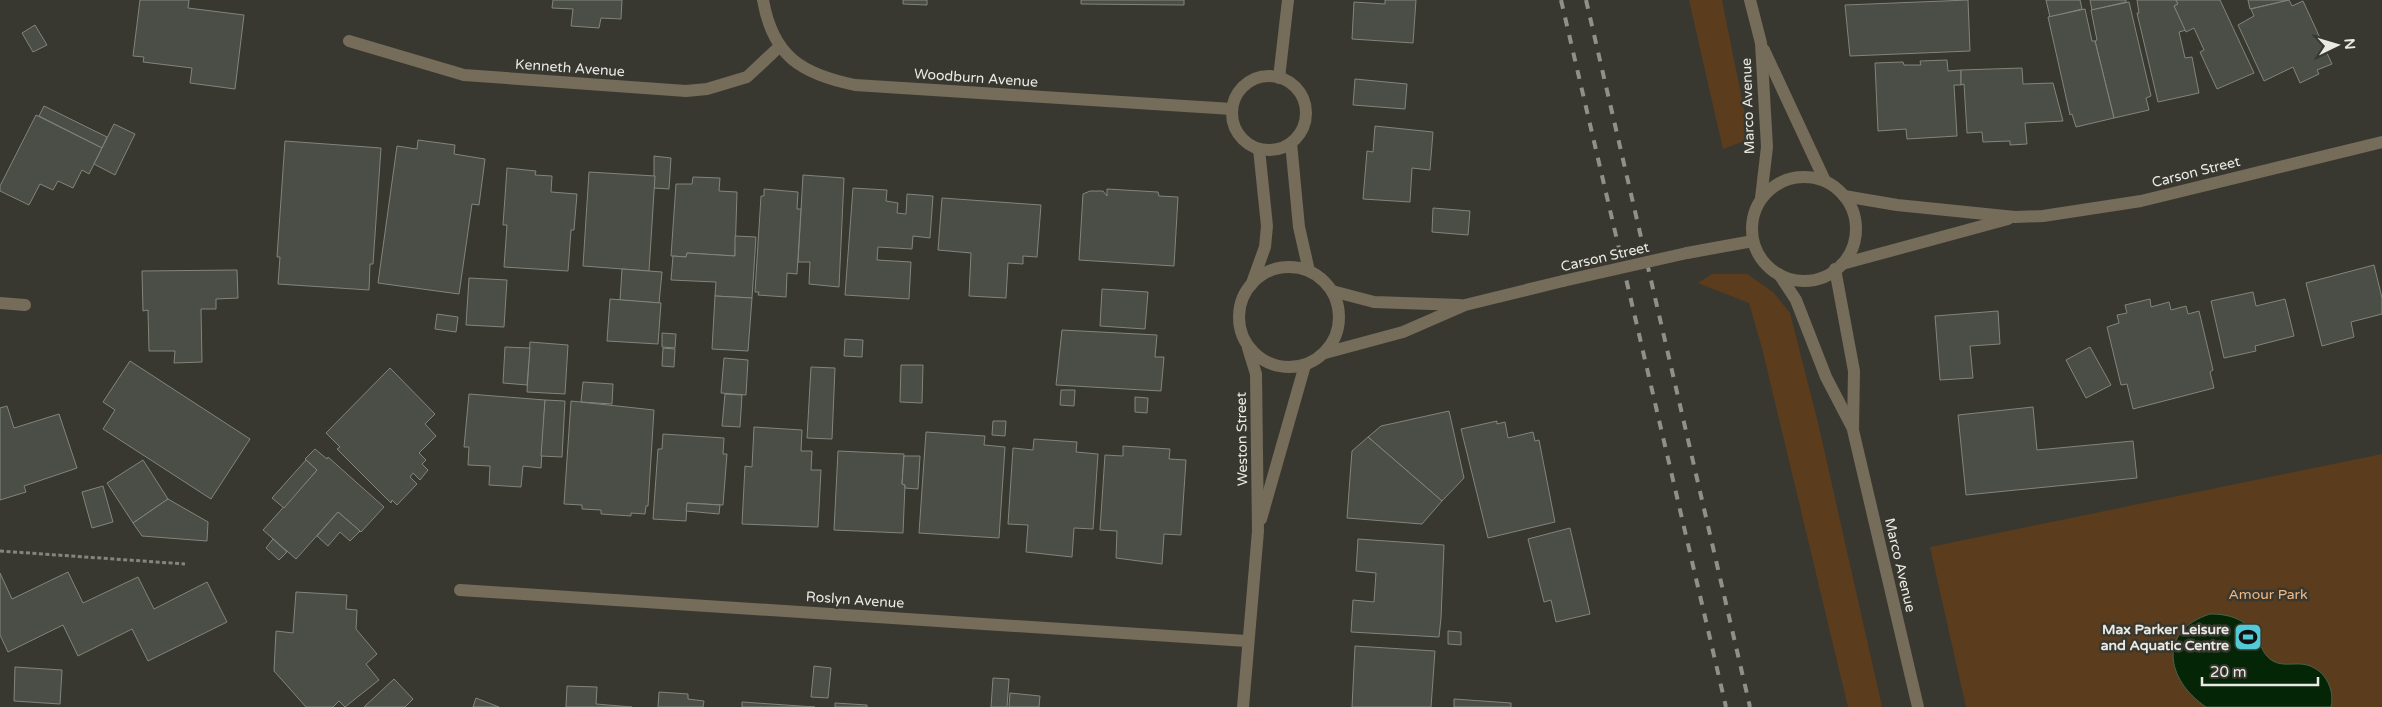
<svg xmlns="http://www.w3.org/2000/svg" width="2382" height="707" viewBox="0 0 2382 707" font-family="'Varela Round',sans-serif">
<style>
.green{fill:#5b3c1d}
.water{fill:#042606;stroke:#496149}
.building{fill:#4b4e46;stroke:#81857b}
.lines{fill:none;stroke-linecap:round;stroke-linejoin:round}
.path{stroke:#85847d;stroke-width:3;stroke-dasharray:4 2.5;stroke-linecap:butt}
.minor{stroke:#756c59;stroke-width:12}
.rail{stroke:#908f89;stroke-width:4;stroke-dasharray:9 9;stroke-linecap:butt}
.minor-bridge{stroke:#756c59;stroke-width:12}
.labels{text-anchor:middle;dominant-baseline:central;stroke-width:5;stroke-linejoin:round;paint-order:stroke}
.street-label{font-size:14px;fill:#eaeae5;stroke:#393830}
.park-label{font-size:14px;fill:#f3b982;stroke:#393830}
.poi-label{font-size:14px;font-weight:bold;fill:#eaeae5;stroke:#393830;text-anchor:end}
</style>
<rect width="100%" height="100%" fill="#393830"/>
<g class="green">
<path d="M1689 0H1722L1750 139 1723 149Z"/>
<path d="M1712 274H1747L1773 292 1790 313 1819 427 1882 707H1848L1762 348 1749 303 1698 283Z"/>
<path d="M2382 454V707H1966L1930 547Z"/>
</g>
<path class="water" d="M2210 614C2231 614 2248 620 2258 639 2262 648 2264 656 2273 661 2283 667 2296 662 2307 665 2325 670 2335 689 2331 707H2206C2166 680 2157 631 2210 614Z"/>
<g class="building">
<path d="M140 0H189L188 8 244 15 235 89 190 83 192 68 143 62 144 57 133 56Z"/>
<path d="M553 0H622L621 19 601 18 599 28 571 26 573 9 552 8Z"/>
<path d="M903 0H927V5L903 4Z"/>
<path d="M1081 0H1184V5L1081 4Z"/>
<path d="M1385 0H1416L1413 43 1352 39 1354 2 1385 4Z"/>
<path d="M1968 0 1970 51 1850 56 1845 5Z"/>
<path d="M2046 0H2080L2082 9 2050 17Z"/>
<path d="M2090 0H2126V2L2092 10Z"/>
<path d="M2137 0H2176L2178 4 2174 6 2186 30 2179 32 2185 58 2192 57 2199 93 2158 102 2137 13H2139Z"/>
<path d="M2176 0H2220L2254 73 2217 89 2200 52 2204 50 2194 28 2186 32 2174 6 2178 4Z"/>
<path d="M2248 0H2289L2250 9Z"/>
<path d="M2289 0 2292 6 2303 1 2332 64 2317 70 2319 74 2300 83 2293 67 2264 81 2238 25 2254 16 2251 9Z"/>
<path d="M2129 2 2151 96 2146 98 2149 110 2114 118 2095 41 2097 40 2091 10Z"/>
<path d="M2085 9 2092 41H2095L2114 118 2076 127 2072 114 2070 115 2048 17Z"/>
<path d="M35 25 47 45 33 52 22 33Z"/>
<path d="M1947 60 1948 71 1961 70V85H1954L1957 136 1907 139 1906 129 1878 131 1875 63 1903 62 1904 65H1921L1920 61Z"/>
<path d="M2022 68 2023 84 2053 83 2063 121 2025 123 2027 144 2010 145V141L1983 142 1982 132 1967 133 1964 84 1961 85V70Z"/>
<path d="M1355 79 1407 84 1405 109 1353 105Z"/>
<path d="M44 106 107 137 102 148 39 116Z"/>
<path d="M36 115 102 148 89 174 82 170 73 188 58 181 53 190 40 184 29 205 0 191V186Z"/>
<path d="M114 124 135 134 115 175 94 164Z"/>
<path d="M1375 126 1433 132 1430 170 1412 168 1410 202 1363 199 1367 151 1373 152Z"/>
<path d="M418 140 455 145 454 154 485 159 479 205 472 204 459 294 378 283 397 146 417 149Z"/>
<path d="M285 141 381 148 373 264H370L369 290 278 284 280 257H277Z"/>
<path d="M654 156 671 158 669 189 654 188Z"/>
<path d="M507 168 536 171 535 175 552 176 551 192 577 194 574 230H571L568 271 504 267 507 225H503Z"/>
<path d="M589 172 655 176 649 271 583 266Z"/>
<path d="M803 175 844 178 839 287 809 284 810 262H798Z"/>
<path d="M693 177 720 178 719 191 737 192 735 256 687 253 686 257 671 256 676 184H692Z"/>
<path d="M853 188 887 190 886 201 898 203 897 213 906 214 907 194 933 196 930 238 913 236 912 249 878 247 877 260 911 262 909 299 845 295Z"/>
<path d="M764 189 798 192 797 209H801L797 274 787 273 786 297 758 295 759 292H755L761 196H764Z"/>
<path d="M1107 189 1158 192 1159 196 1178 197 1174 266 1079 260 1083 194 1090 191H1103L1107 196Z"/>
<path d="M942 198 1041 205 1037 257 1023 256V264L1008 263 1006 298 969 296 971 253 938 250Z"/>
<path d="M1433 208 1470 211 1468 235 1432 232Z"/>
<path d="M735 236 756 237 752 298 715 296 716 282 671 280 673 256 686 257 687 253 735 256Z"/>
<path d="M2374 265 2382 298V314L2351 322 2354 337 2322 346 2306 283Z"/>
<path d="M622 269 662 272 659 303 620 300Z"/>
<path d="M237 270 238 298 216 299V309H201L202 362 174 363 175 351H149L148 310 143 311 142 271Z"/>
<path d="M469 278 507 280 504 327 466 325Z"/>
<path d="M1102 289 1148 292 1145 329 1100 326Z"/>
<path d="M2253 292 2256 306 2285 299 2294 336 2255 346 2256 351 2224 358 2211 301Z"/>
<path d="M715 296 752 298 748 351 712 349Z"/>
<path d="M610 299 661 303 658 344 607 341Z"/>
<path d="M2150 299 2151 307 2169 302 2171 310 2186 306 2188 314 2199 311 2213 370 2210 372 2214 388 2133 409 2127 384 2121 385 2107 327 2119 323 2117 315 2127 313 2125 305Z"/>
<path d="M1998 311 2000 344 1970 346 1973 378 1940 380 1935 316Z"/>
<path d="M437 314 458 317 456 332 435 329Z"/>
<path d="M1062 330 1157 335 1155 357H1164L1161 391 1056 385Z"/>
<path d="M662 333 676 334 675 348 662 347Z"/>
<path d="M845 339 863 340 862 357 844 356Z"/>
<path d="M530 342 568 345 565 394 527 392Z"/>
<path d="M505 347 530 348 527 385 503 383Z"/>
<path d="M2090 347 2111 385 2086 398 2066 360Z"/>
<path d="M663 348 675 349 674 367 662 366Z"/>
<path d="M724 358 748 360 746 395 721 393Z"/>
<path d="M130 361 250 439 211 499 103 429 115 410 103 402Z"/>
<path d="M901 365H923L922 403 900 402Z"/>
<path d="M811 367 835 368 832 439 807 438Z"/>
<path d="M390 368 435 414 425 424 436 436 419 453 426 460 422 464 428 470 420 480 413 473 410 477 417 484 397 505 392 500 391 503 337 449 340 447 326 433Z"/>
<path d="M583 382 613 384 612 404 581 402Z"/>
<path d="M1061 390H1075L1074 406 1060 405Z"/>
<path d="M469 394 545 400 541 468 523 466 521 487 489 485 490 466 468 465 469 447H464Z"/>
<path d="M725 394 742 395 740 427 722 426Z"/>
<path d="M1135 397 1148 398 1147 413 1135 412Z"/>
<path d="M545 400 565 401 562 457 541 456Z"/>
<path d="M571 401 654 410 648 506H646L645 514 631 513V516L601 514V510L582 509V505L564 504Z"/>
<path d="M7 406 14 428 59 414 77 468 24 486 26 492 0 500V408Z"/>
<path d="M2033 407 2037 450 2133 441 2137 478 1966 495 1958 415Z"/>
<path d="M1449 411 1464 478 1442 501 1368 437 1381 426Z"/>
<path d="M993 421H1006L1005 436 992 435Z"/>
<path d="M1497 421V424L1505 422 1508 438 1533 432 1535 441 1539 440 1555 522 1488 538 1461 429Z"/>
<path d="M754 427 802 430 801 451H812L811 470H821L818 527 742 524 745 466 752 467Z"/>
<path d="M926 432 985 436 984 445 1005 447 999 538 919 533Z"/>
<path d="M663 434 724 438 723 454H727L723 505 687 503 686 521 653 519 658 449H662Z"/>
<path d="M1368 437 1442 501 1422 524 1347 518 1352 451Z"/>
<path d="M1034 439 1077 442 1076 452 1098 454 1093 529 1074 528 1072 557 1026 552 1028 525 1008 524 1013 448 1033 450Z"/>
<path d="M1123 446 1170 449 1169 459 1186 460 1181 535 1164 534 1162 564 1116 558 1117 531 1100 530 1105 455 1123 456Z"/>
<path d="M315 449 327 459 328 457 384 507 361 532 338 512 296 559 263 530 317 470 305 459Z"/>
<path d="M838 451 904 454 902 484 905 485 903 533 834 530Z"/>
<path d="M904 456H920L918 489 905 488V485L902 484Z"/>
<path d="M143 460 168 499 133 523 107 483Z"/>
<path d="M306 460 317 470 284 508 272 498Z"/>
<path d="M103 486 113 522 92 528 82 492Z"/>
<path d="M168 499 208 522 207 541 142 536 133 523Z"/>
<path d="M687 503 720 505 719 514 686 511Z"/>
<path d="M338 512 360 531 350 541 340 532 328 546 317 536Z"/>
<path d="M1570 528 1590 614 1556 622 1551 600 1544 602 1528 539Z"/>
<path d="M273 539 287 552 279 560 266 548Z"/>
<path d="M1358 539 1444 545 1441 618 1439 637 1351 632 1353 600 1374 602 1376 573 1356 571Z"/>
<path d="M68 572 83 603 138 577 154 609 207 582 227 622 148 661 132 629 78 656 63 625 8 652 0 635V573L12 599Z"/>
<path d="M296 592 347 595 346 609 357 610 356 629 377 654 366 664 379 680 345 707 339 701 333 707H306L274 671 276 631 293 633Z"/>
<path d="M1448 631 1461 632V645L1448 644Z"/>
<path d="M1355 646 1435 651 1431 707H1352Z"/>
<path d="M814 666 831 668 828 698 811 697Z"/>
<path d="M15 667 62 670 60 704 14 701Z"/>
<path d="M993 678 1009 679 1007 707H991Z"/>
<path d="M394 679 413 699 405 707H364Z"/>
<path d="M567 686 597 687 596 704 632 707H566Z"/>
<path d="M659 692 688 694V699L704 701 703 707H658Z"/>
<path d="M1010 693 1040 696 1039 707H1009Z"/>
<path d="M476 698 499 707H473Z"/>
<path d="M1454 699 1511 703V707H1454Z"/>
<path d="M742 702 815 707H742Z"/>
<path d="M835 703 867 705V707H835Z"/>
</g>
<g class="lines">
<path class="path" d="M0 551 185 564"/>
<g class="minor">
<path d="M763 0C773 57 802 74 855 85L1232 109"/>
<path d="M1750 0 1761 43 1767 147 1761 198"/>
<path d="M349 41 464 75 686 91 707 89 747 77 780 46"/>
<path d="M1764 50 1825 181"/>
<circle cx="1269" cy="113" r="37"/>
<path d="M1279 78 1288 0"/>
<path d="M1291 143 1299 227 1309 271"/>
<circle cx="1804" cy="229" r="52"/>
<path d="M1844 196 1897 205 2015 217 2043 216 2141 201 2382 142"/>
<path d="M1687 253 1753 241"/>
<path d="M1842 264 2008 219"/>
<circle cx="1289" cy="317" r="50"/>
<path d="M1835 269 1854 371 1853 430 1918 707"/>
<path d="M1779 274 1796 300 1826 377 1852 427"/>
<path d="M1252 283 1265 247 1267 226 1259 149"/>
<path d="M1332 291 1374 302 1460 305"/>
<path d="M0 303 25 305"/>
<path d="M1325 353 1403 332 1465 305 1563 281"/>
<path d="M1261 519 1305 365"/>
<path d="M460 590 1247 641"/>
<path d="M1243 707 1258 531 1256 374 1248 348"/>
</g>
<g class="rail">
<path d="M1561 0 1726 707"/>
<path d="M1586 0 1750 707"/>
</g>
<path class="minor-bridge" d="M1563 281 1687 253"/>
</g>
<defs>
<symbol id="stadium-square" viewBox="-11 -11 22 22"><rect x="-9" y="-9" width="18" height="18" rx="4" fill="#52cbd7" stroke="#393830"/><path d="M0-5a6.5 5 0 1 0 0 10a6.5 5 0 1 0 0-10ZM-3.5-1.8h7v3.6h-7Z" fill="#111"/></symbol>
</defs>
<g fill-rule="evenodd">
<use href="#stadium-square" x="2232" y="621" width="32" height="32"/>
</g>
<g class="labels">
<g class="street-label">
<text transform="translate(570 68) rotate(4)">Kenneth Avenue</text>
<text transform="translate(976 78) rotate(4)">Woodburn Avenue</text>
<text transform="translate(1748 106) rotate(-92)">Marco Avenue</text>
<text transform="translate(2196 172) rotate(-14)">Carson Street</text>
<text transform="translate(1605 257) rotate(-13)">Carson Street</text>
<text transform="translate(1242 439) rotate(-91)">Weston Street</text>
<text transform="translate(1900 565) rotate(77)">Marco Avenue</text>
<text transform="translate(855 600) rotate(4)">Roslyn Avenue</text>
</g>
<g class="park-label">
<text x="2268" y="594">Amour Park</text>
</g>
<g class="poi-label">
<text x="2229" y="629">Max Parker Leisure<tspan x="2229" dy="16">and Aquatic Centre</tspan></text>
</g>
</g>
<g transform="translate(2337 45) rotate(85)" stroke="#393830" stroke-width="4" paint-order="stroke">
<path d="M0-4L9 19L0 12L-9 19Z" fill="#eaeae5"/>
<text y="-8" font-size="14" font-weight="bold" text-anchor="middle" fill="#eaeae5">N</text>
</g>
<path d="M2202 677v8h116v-8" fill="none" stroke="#eaeae5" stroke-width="2.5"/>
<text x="2210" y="677" font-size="15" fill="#eaeae5" stroke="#393830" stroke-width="4" paint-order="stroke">20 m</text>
</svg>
